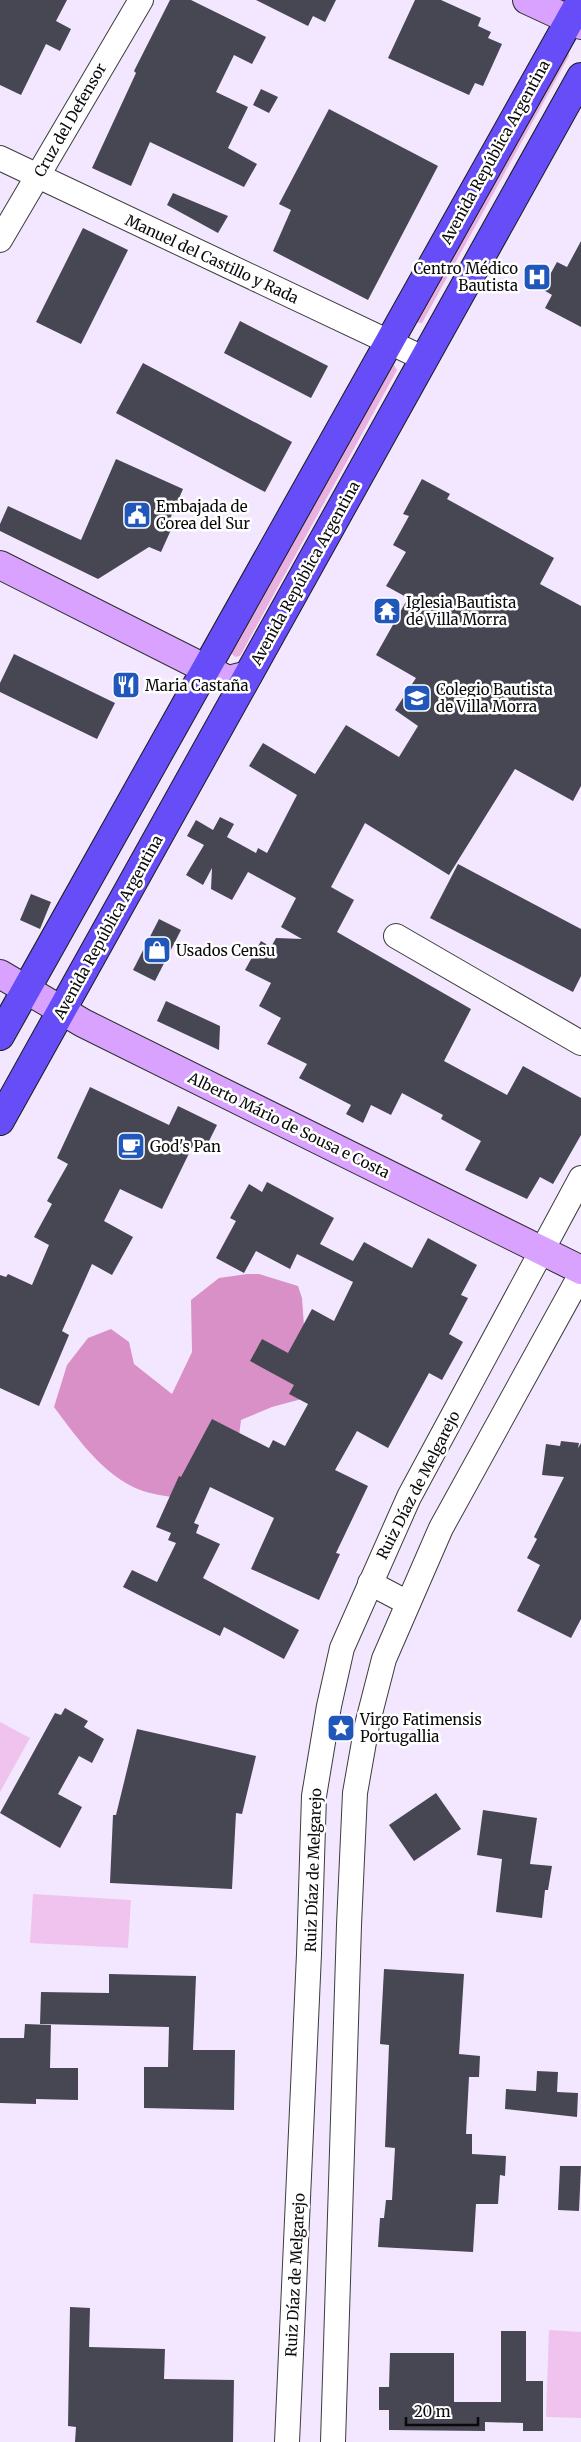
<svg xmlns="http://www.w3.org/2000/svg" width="581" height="2442" viewBox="0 0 581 2442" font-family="Merriweather,serif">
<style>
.green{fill:#e9b1df}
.forest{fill:#d990c7}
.pitch{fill:#f0c3ee}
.building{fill:#474653}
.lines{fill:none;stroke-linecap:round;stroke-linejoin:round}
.street-casing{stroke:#3d3d3d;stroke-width:26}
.secondary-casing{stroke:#2c2c2c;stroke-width:30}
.highway-casing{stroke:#1b1b1b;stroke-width:30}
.street{stroke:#fff;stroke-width:24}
.secondary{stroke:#d9a2ff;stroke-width:28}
.highway{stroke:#674df7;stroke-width:28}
.labels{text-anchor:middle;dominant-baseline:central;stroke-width:5;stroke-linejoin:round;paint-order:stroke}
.street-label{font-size:15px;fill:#0a0a0a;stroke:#fff}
.poi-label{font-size:15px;fill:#0a0a0a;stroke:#fff;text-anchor:start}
</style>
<rect width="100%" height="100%" fill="#f3e7ff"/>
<g class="green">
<path d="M568 49 569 56 422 323 413 322Z"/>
<path d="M393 363 397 370 240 656 235 657 231 653Z"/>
</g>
<path class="forest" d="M247 1274H259L298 1286 302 1298 309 1397 272 1407 241 1420 239 1436 188 1499C175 1497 162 1496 150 1493 108 1483 78 1439 54 1407L67 1365 88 1338 111 1329 129 1342 134 1364 172 1394 192 1352 191 1300 219 1278Z"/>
<g class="pitch">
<path d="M0 1722 30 1738 0 1792Z"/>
<path d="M33 1894 131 1900 128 1948 30 1943Z"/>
<path d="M549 2330 581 2332V2418L546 2417Z"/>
</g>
<g class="building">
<path d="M0 0H67L56 21 71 29 60 51 46 44 21 95 0 85Z"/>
<path d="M170 0H191L266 37 252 64 234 55 216 92 248 107 228 148 257 164 244 187 150 142 131 186 92 168 136 73 134 71Z"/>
<path d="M256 0H336L325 22 313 16 308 26Z"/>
<path d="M415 0H441L481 18 478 26 491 32 488 38 502 44 483 86 475 83 469 95 388 58Z"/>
<path d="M261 89 278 97 269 113 253 105Z"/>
<path d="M329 109 438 166 368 300 273 251 291 210 279 204Z"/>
<path d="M173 193 228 216 218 233 167 205Z"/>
<path d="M83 228 128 250 81 344 36 322Z"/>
<path d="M581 241V327L545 308 552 295 542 289 557 262 567 267Z"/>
<path d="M240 321 328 366 311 398 224 353Z"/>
<path d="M143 363 292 442 265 492 116 413Z"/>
<path d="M116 459 183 489 170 519 175 521 161 552 149 547 98 579 0 531V524L8 506 81 540Z"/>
<path d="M422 479 450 494 447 499 554 558 540 584 581 606V786L573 801 515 769 449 875 365 823 331 887 354 900 337 932 471 1009 444 1061 507 1095 523 1066 581 1098V1135L553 1184 540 1177 527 1199 465 1170 481 1141 441 1119 443 1115 402 1093 391 1115 371 1105 363 1123 346 1114 351 1105 299 1078 307 1064 267 1044 281 1018 259 1006 271 983 245 970 261 941 271 947 276 938 302 939 281 927 296 898 248 872 232 900 211 889 212 868 203 885 186 875 204 845 187 836 196 820 213 830 220 817 234 824 227 837 256 853 258 848 267 853 297 795 249 766 263 743 315 774 346 725 399 757 418 726 395 710 416 678 376 655 408 598 386 586 406 552 393 545 409 516 403 514Z"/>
<path d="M14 654 115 703 97 739 0 692V683Z"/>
<path d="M458 864 581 929V976L573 992 430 918Z"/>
<path d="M31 894 51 902 40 929 20 920Z"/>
<path d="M159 919 181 930 155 981 133 970Z"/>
<path d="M166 1001 220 1026 219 1050 157 1021Z"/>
<path d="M90 1087 169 1125 178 1106 217 1125 207 1145 196 1139 162 1209 120 1189 104 1221 133 1237 112 1275 92 1264 62 1331 69 1335 39 1406 0 1388V1275L6 1277 8 1274 32 1285 49 1245 34 1237 52 1204 47 1201 68 1164 57 1158Z"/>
<path d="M267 1182 334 1218 320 1244 353 1261 364 1242 412 1268 428 1238 477 1265 461 1295 468 1298 449 1334 463 1342 442 1380 429 1373 388 1448 357 1431 335 1470 368 1486 336 1553 340 1554 319 1600 251 1569 274 1518 210 1487 194 1523 199 1525 196 1533 220 1544 203 1578 299 1630 284 1659 224 1627 220 1636 123 1587 132 1570 157 1582 176 1543 168 1540 171 1533 156 1527 179 1476 181 1477 212 1419 269 1448 273 1440 285 1446 308 1404 289 1394 294 1385 250 1361 262 1339 288 1353 312 1309 334 1321 353 1282 297 1254 290 1269 256 1251 244 1273 216 1258 236 1221 230 1218 249 1184 262 1192Z"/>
<path d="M561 1441 579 1443 578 1448 581 1443V1619L571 1638 517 1611 540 1565 527 1558 537 1539 534 1537 564 1477 542 1475 546 1444 560 1446Z"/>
<path d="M65 1708 88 1721 84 1727 104 1739 92 1763 79 1756 58 1794 82 1807 60 1848 0 1813 55 1713 61 1715Z"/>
<path d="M137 1729 256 1756 242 1814 236 1813 232 1889 110 1883 113 1815H116Z"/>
<path d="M436 1793 461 1829 414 1861 389 1825Z"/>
<path d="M483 1810 537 1818 530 1864 552 1866 548 1890H545L542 1918 496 1912 502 1859 477 1855Z"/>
<path d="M384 1969 464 1974 459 2054 480 2056 479 2077H469L466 2134H472V2154L506 2156 505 2176 500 2175 498 2204H476L473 2252 378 2247 380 2218H384L386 2200H392L395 2148 385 2147 389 2045 380 2044Z"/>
<path d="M109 1974 196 1976 193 2050H235L234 2110 144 2108V2067H168L169 2027 40 2024 41 1992 109 1993Z"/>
<path d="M25 2024 51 2025 50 2068H78V2100L36 2099V2104L0 2103V2038H24Z"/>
<path d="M537 2071 558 2072 557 2092 578 2093 577 2117 505 2109 506 2089 536 2091Z"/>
<path d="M560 2166H581L579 2211 558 2210Z"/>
<path d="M70 2307 90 2308 89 2347 165 2349 164 2379 234 2380 233 2442H75L76 2427 68 2426Z"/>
<path d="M501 2331H526V2381H543V2431H523V2423L485 2422V2431L389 2430V2410H379V2387H389L390 2353H454V2402H501Z"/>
</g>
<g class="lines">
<defs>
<g id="street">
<path d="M0 158 425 359"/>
<path d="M0 240 141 0"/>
<path d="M396 936 581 1043"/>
<path d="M370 1583 408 1603"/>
<path d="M287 2442 309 1954 314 1796 329 1706 342 1648 409 1497 581 1178"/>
<path d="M333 2442 349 1925 355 1793 367 1725 384 1659 441 1528 581 1274"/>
</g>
<g id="secondary">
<path d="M527 0 581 25"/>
<path d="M0 565 228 680 248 675"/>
<path d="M0 974 83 1023 581 1270"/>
</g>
<g id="highway">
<path d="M0 1036 581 0"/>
<path d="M0 1121 581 77"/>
</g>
</defs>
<use href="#street" class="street-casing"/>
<use href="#secondary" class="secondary-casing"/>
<use href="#highway" class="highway-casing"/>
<use href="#street" class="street"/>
<use href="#secondary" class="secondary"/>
<use href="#highway" class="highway"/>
</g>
<defs>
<symbol id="hospital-square" viewBox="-11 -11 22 22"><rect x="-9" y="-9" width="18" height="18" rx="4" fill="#2157bb" stroke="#fff"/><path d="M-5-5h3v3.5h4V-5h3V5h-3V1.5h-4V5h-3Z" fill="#fff"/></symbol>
<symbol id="civic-square" viewBox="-11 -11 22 22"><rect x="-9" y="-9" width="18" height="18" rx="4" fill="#2157bb" stroke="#fff"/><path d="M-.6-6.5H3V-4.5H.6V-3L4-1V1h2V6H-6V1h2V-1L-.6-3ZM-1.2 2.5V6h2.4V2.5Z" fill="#fff"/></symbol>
<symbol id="temple-square" viewBox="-11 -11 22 22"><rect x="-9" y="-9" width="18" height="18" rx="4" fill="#2157bb" stroke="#fff"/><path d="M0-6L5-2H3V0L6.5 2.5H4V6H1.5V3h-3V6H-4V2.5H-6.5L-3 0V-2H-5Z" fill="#fff"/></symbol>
<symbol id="restaurant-square" viewBox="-11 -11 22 22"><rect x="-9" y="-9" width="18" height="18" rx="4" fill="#2157bb" stroke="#fff"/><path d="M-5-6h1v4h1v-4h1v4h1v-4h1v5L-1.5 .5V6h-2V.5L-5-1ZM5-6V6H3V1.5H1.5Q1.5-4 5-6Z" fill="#fff"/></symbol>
<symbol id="school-square" viewBox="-11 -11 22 22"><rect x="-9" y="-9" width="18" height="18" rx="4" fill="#2157bb" stroke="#fff"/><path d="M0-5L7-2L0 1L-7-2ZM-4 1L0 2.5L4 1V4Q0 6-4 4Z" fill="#fff"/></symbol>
<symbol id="shop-square" viewBox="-11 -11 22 22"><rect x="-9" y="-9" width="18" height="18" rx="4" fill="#2157bb" stroke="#fff"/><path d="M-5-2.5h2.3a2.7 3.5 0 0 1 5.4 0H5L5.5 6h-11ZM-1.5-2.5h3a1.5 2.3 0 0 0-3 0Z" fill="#fff"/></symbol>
<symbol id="cafe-square" viewBox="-11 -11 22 22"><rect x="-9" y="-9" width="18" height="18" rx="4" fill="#2157bb" stroke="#fff"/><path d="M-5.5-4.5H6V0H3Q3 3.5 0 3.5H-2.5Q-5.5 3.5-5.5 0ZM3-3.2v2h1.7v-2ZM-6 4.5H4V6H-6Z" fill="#fff"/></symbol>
<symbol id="sight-square" viewBox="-11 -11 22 22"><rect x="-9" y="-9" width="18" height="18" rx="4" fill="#2157bb" stroke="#fff"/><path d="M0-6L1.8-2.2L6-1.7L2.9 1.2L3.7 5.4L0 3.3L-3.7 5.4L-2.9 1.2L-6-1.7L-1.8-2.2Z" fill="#fff"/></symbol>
</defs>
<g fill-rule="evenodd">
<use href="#hospital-square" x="521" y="261" width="32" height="32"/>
<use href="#civic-square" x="121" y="499" width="32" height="32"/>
<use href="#temple-square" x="371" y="595" width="32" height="32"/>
<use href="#restaurant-square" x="110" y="669" width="32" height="32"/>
<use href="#school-square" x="401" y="682" width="32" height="32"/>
<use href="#shop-square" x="141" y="934" width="32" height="32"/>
<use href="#cafe-square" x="115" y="1130" width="32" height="32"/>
<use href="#sight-square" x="325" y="1712" width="32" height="32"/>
</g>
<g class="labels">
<g class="street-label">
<text transform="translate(70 120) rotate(-60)">Cruz del Defensor</text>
<text transform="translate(495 152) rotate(-61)">Avenida República Argentina</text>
<text transform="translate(212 259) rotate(25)">Manuel del Castillo y Rada</text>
<text transform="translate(305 573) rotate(-61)">Avenida República Argentina</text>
<text transform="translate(108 927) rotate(-61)">Avenida República Argentina</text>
<text transform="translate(289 1125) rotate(26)">Alberto Mário de Sousa e Costa</text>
<text transform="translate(418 1485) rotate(-63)">Ruiz Díaz de Melgarejo</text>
<text transform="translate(313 1870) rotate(-88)">Ruiz Díaz de Melgarejo</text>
<text transform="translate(295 2275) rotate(-87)">Ruiz Díaz de Melgarejo</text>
</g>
<g class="poi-label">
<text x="518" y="268" text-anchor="end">Centro Médico<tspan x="518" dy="17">Bautista</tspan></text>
<text x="156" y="506">Embajada de<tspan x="156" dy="17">Corea del Sur</tspan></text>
<text x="406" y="602">Iglesia Bautista<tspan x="406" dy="17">de Villa Morra</tspan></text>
<text x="145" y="685">Maria Castaña</text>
<text x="436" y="689">Colegio Bautista<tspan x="436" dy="17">de Villa Morra</tspan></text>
<text x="176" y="950">Usados Censu</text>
<text x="150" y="1146">God's Pan</text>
<text x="360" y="1719">Virgo Fatimensis<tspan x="360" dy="17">Portugallia</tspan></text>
</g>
</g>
<path d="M406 2417v8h72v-8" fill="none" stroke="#0a0a0a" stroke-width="2.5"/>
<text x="414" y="2417" font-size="15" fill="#0a0a0a" stroke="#ffffff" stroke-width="4" paint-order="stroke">20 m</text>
</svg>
